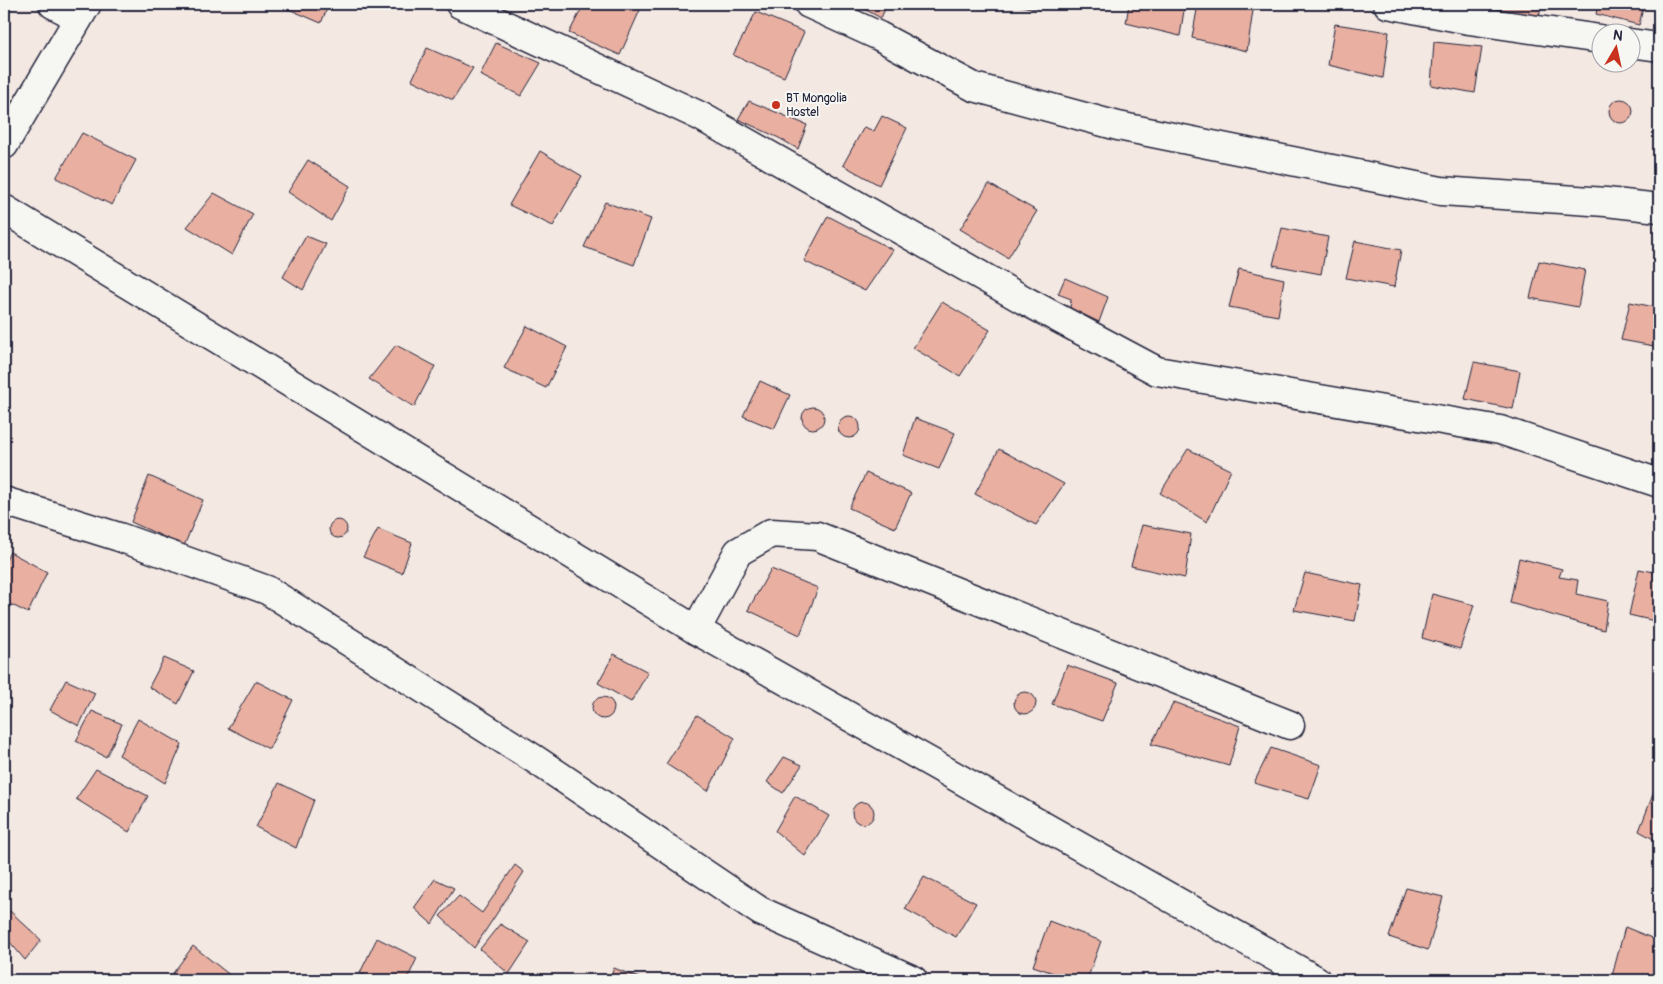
<svg xmlns="http://www.w3.org/2000/svg" width="1663" height="984" viewBox="0 0 1663 984" font-family="Pangolin,sans-serif">
<style>
.building{fill:#e9b0a1;stroke:#22223b}
.lines{fill:none;stroke-linecap:round;stroke-linejoin:round}
.minor-casing{stroke:#22223b;stroke-width:31}
.minor{stroke:#f6f6f2;stroke-width:28}
.poi-dot{fill:#c8321e;stroke:#f6f6f2;stroke-width:2}
.labels{text-anchor:middle;dominant-baseline:central;stroke-width:4;stroke-linejoin:round;paint-order:stroke}
.poi-label{font-size:12px;fill:#22223b;stroke:#f6f6f2;text-anchor:start}
</style>
<rect width="100%" height="100%" fill="#f3e8e2"/>
<filter id="ink" filterUnits="userSpaceOnUse"><feTurbulence type="fractalNoise" baseFrequency=".02" numOctaves="2"/><feDisplacementMap in="SourceGraphic" scale="10" xChannelSelector="R" yChannelSelector="G"/><feConvolveMatrix kernelMatrix="1 2 1 2 8 2 1 2 1" color-interpolation-filters="sRGB"/></filter>
<g filter="url(#ink)">
<g class="building">
<path d="M277 4H329L321 23Z"/>
<path d="M584 4H625L640 10 620 55 569 33Z"/>
<path d="M855 4H887L881 18Z"/>
<path d="M1013 4H1036L1035 9Z"/>
<path d="M1129 4H1185L1180 36 1126 23Z"/>
<path d="M1198 4H1254L1247 51 1192 38Z"/>
<path d="M1496 4H1542L1538 21 1495 10Z"/>
<path d="M1598 4H1644L1639 25 1596 14Z"/>
<path d="M756 12 804 32 784 77 733 55Z"/>
<path d="M1335 24 1389 32 1383 78 1328 65Z"/>
<path d="M1434 42 1482 47 1475 93 1431 85Z"/>
<path d="M496 43 541 63 521 96 480 75Z"/>
<path d="M427 48 473 68 453 100 412 80Z"/>
<circle cx="1621" cy="111" r="12"/>
<path d="M749 101 807 125 798 149 779 138 738 119Z"/>
<path d="M882 116 907 128 879 185 843 165 864 127 874 131Z"/>
<path d="M82 133 136 160 112 205 56 178Z"/>
<path d="M540 151 582 176 553 226 509 205Z"/>
<path d="M308 160 350 186 331 221 288 192Z"/>
<path d="M989 184 1037 211 1008 258 960 229Z"/>
<path d="M214 193 253 214 232 255 187 227Z"/>
<path d="M605 202 651 219 634 265 584 247Z"/>
<path d="M828 216 893 250 865 291 804 261Z"/>
<path d="M1282 228 1328 237 1321 274 1273 265Z"/>
<path d="M306 236 326 244 303 290 283 277Z"/>
<path d="M1355 241 1401 250 1394 287 1346 278Z"/>
<path d="M1539 261 1585 270 1578 307 1530 298Z"/>
<path d="M1239 269 1284 279 1278 316 1229 307Z"/>
<path d="M1065 278 1108 297 1099 322 1070 308 1071 299 1058 294Z"/>
<path d="M942 302 990 330 960 376 913 348Z"/>
<path d="M1630 302 1659 308V347L1621 340Z"/>
<path d="M527 326 567 347 546 388 504 368Z"/>
<path d="M396 345 435 366 414 407 369 379Z"/>
<path d="M1474 362 1520 371 1513 409 1465 399Z"/>
<path d="M760 381 790 395 774 429 743 416Z"/>
<circle cx="813" cy="418" r="11"/>
<circle cx="849" cy="427" r="11"/>
<path d="M915 418 955 433 939 469 903 455Z"/>
<path d="M999 449 1064 484 1036 525 975 494Z"/>
<path d="M1188 449 1231 470 1207 522 1160 493Z"/>
<path d="M866 473 911 493 895 528 849 508Z"/>
<path d="M149 476 203 500 184 546 131 522Z"/>
<circle cx="338" cy="529" r="9"/>
<path d="M1142 525 1191 534 1185 578 1131 566Z"/>
<path d="M378 529 412 543 402 573 363 557Z"/>
<path d="M10 552 47 572 28 613 4 601V564Z"/>
<path d="M1519 558 1562 569 1559 577 1578 580 1576 594 1608 601 1604 630 1510 603Z"/>
<path d="M771 569 818 588 800 635 748 610Z"/>
<path d="M1639 569 1659 573V622L1629 615Z"/>
<path d="M1305 573 1362 585 1355 621 1294 610Z"/>
<path d="M1432 594 1474 605 1460 649 1422 638Z"/>
<path d="M614 654 648 672 631 702 598 683Z"/>
<path d="M164 658 194 671 178 704 149 687Z"/>
<path d="M1067 665 1118 683 1102 721 1052 704Z"/>
<path d="M66 680 95 693 79 726 50 710Z"/>
<path d="M256 681 293 700 269 749 228 728Z"/>
<circle cx="1025" cy="703" r="11"/>
<circle cx="603" cy="708" r="11"/>
<path d="M1174 702 1240 726 1229 766 1151 744Z"/>
<path d="M92 711 122 724 106 757 76 741Z"/>
<path d="M697 715 735 738 708 791 666 764Z"/>
<path d="M138 719 182 744 165 783 119 755Z"/>
<path d="M4 746 9 750 4 757Z"/>
<path d="M1271 748 1321 765 1309 799 1254 783Z"/>
<path d="M784 757 802 765 783 793 767 782Z"/>
<path d="M96 769 148 796 129 832 76 799Z"/>
<path d="M279 783 314 800 296 848 256 827Z"/>
<path d="M1654 792 1659 794V842L1639 831Z"/>
<path d="M795 796 829 816 805 856 775 831Z"/>
<circle cx="863" cy="813" r="11"/>
<path d="M515 865 524 872 474 948 440 916 459 896 482 913Z"/>
<path d="M924 877 976 903 956 937 905 909Z"/>
<path d="M435 879 454 888 432 924 414 908Z"/>
<path d="M1406 888 1443 897 1428 950 1389 937Z"/>
<path d="M10 911 41 940 25 960 4 935V917Z"/>
<path d="M1049 921 1101 941 1087 980H1074L1033 966Z"/>
<path d="M500 924 530 942 509 974 480 949Z"/>
<path d="M1625 927 1659 941V980H1611Z"/>
<path d="M377 938 417 958 407 980H374L360 973Z"/>
<path d="M193 946 236 980H168Z"/>
<path d="M614 968 644 980H609Z"/>
</g>
<g class="lines">
<defs>
<g id="minor">
<path d="M53 4 78 17"/>
<path d="M460 4 700 116 1024 300 1157 371 1500 430 1659 483"/>
<path d="M809 4 879 36 974 87 1118 126 1441 191 1606 202 1659 208"/>
<path d="M1388 4 1469 20 1600 39"/>
<path d="M1630 43 1659 47"/>
<path d="M4 145 87 4"/>
<path d="M4 209 696 630 1316 980"/>
<path d="M4 501 119 537 267 590 536 760 760 911 913 980"/>
<path d="M696 630 738 552 771 533 817 536 1290 725"/>
</g>
</defs>
<use href="#minor" class="minor-casing"/>
<use href="#minor" class="minor"/>
</g>
</g>
<circle class="poi-dot" cx="776" cy="105" r="5"/>
<g class="labels">
<g class="poi-label">
<text x="786" y="98">BT Mongolia<tspan x="786" dy="14">Hostel</tspan></text>
</g>
</g>
<rect width="1663" height="984" fill="none" stroke="#f6f6f2" stroke-width="20"/>
<rect x="10" y="10" width="1643" height="964" fill="none" stroke="#22223b" stroke-width="2" filter="url(#ink)"/>
<g transform="translate(1616 48) rotate(9)"><circle r="24" fill="#f6f6f2" stroke="#a1a1a9"/>
<path d="M0-4L9 19L0 12L-9 19Z" fill="#c8321e"/>
<text y="-8" font-size="14" font-weight="bold" text-anchor="middle" fill="#22223b">N</text>
</g>
</svg>
